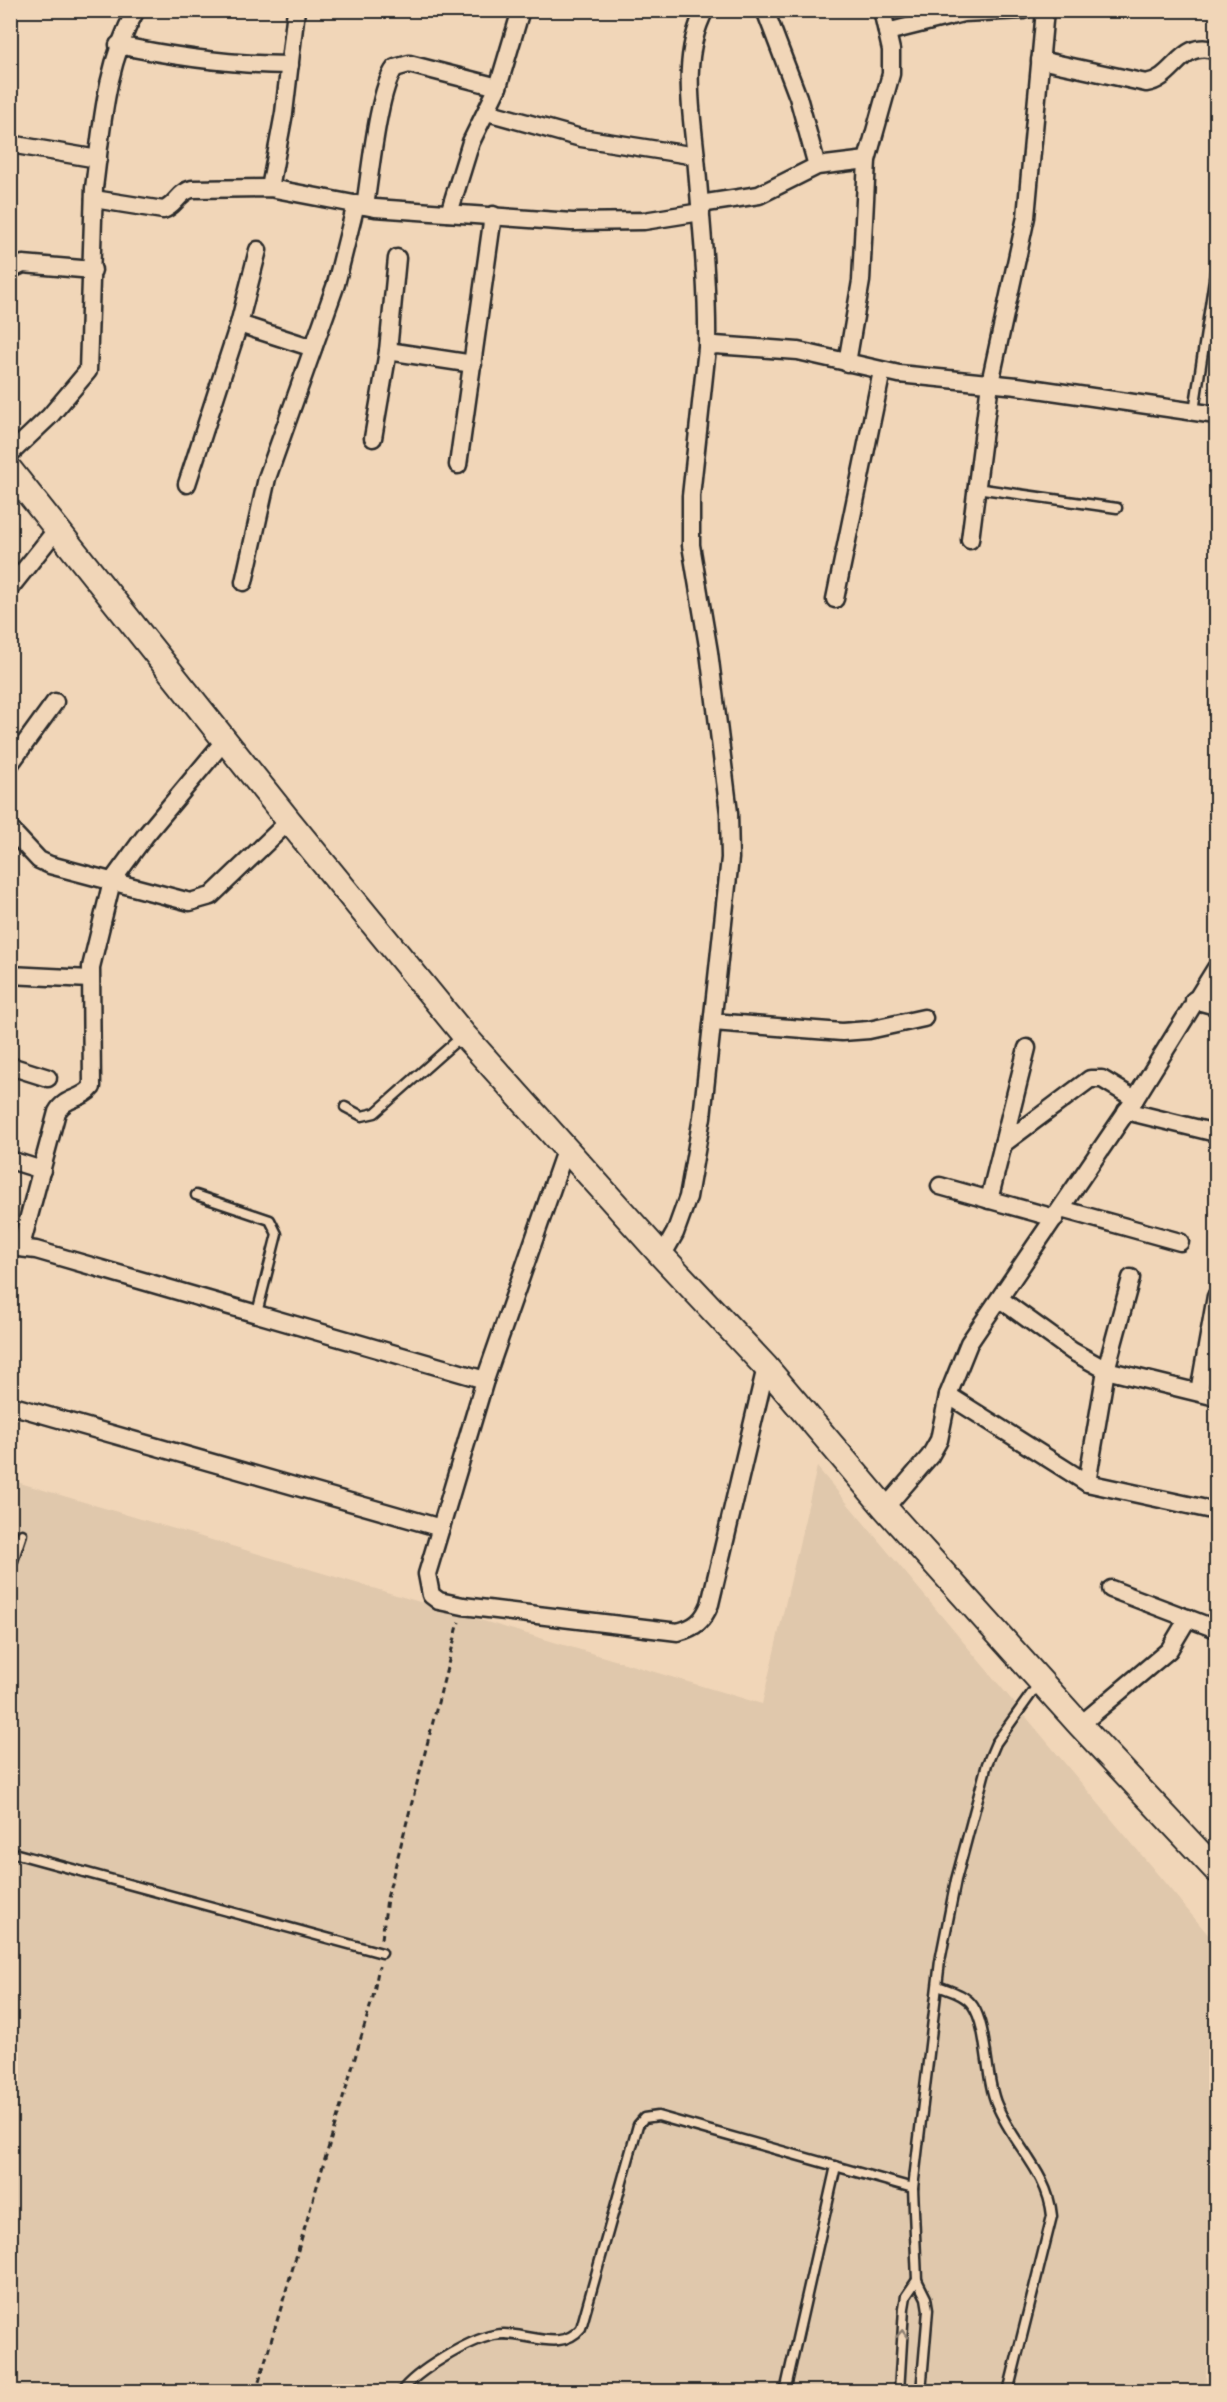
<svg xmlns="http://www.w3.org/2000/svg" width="1227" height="2402" viewBox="0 0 1227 2402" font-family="Delius,sans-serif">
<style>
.built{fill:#e0c8ac}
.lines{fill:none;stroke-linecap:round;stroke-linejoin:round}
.service-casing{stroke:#2b2b2b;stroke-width:13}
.minor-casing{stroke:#2b2b2b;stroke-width:21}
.secondary-casing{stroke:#2b2b2b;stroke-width:28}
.path{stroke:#2b2b2b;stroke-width:3;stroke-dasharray:6 4.5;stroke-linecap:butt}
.service{stroke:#f1d6b8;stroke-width:8}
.minor{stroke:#f1d6b8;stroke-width:16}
.secondary{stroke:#f1d6b8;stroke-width:24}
.oneway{stroke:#8e8072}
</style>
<rect width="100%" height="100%" fill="#f1d6b8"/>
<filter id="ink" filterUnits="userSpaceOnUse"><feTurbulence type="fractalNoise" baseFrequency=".0167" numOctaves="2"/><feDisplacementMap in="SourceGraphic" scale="12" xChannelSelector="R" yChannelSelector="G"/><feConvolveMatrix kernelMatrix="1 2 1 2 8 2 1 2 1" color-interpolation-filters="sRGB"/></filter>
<g filter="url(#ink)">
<path class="built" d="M817 1467 1216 1944V2220L1205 2391H11L10 1480 762 1704Z"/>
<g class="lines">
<defs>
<g id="service">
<path d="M1194 411 1216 266"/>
<path d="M976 488 1117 508"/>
<path d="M345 1107 362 1116 375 1113 462 1036"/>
<path d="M196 1195 270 1220 277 1234 257 1313"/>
<path d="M10 1570 22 1534"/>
<path d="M10 1852 382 1953"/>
<path d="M938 1986C950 1991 965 1994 973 2006 988 2028 985 2079 997 2105 1013 2145 1048 2172 1052 2216L1008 2392"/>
<path d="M401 2392C416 2371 469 2340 494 2335 524 2329 559 2355 581 2328L638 2125 644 2118 658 2116 913 2188"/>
<path d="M785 2392 836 2166"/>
<path d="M899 2392 904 2308 906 2296 917 2280"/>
<path d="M921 2392 928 2310 926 2298 917 2280 913 2188 940 1961 956 1880 987 1764 996 1743 1039 1683"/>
</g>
<g id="minor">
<path d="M705 10C679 59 693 117 697 169 702 229 708 288 707 348"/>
<path d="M765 10 798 97 817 166"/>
<path d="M887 32 963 13 1024 10"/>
<path d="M118 45C175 57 232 65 290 65"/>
<path d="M1040 60 1146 83C1175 79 1181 38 1216 51"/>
<path d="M487 112 581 138 696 156"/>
<path d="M10 144 98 159"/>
<path d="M270 188 284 113 296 10"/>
<path d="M94 199 163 210C176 206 178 192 192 189L270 188 375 208 572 222 644 221 701 212"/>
<path d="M700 204 759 195 817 166 867 160"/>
<path d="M365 206C370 176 378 89 395 68L409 64 498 87"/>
<path d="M449 213 471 142 498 87 521 10"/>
<path d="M10 270 23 264 93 270"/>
<path d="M239 324 313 348"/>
<path d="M388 351 473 364"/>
<path d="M847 363 861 281 867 160 891 74V50L882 10"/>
<path d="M373 438 388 351 397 258"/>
<path d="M10 454 50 416 88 371 94 188C102 127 105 65 136 10"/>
<path d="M458 465 493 215"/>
<path d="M187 484 239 324 258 250"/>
<path d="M970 540 990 383 1026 217 1045 10"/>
<path d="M244 582 267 478 336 284 356 204"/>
<path d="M10 588 57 529"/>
<path d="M835 599 882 371"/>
<path d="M10 764 55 702"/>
<path d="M10 829 39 860 50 865 190 902 211 896 289 821"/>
<path d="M10 975 90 979"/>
<path d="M1194 1000 1216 1006"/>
<path d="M713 1022 842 1032 869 1030 924 1018"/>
<path d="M10 1066 48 1078"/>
<path d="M1126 1111 1216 1133"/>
<path d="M1003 1144 1090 1079H1102L1135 1099"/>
<path d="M566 1148 485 1380 427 1574 431 1595 439 1601 463 1606 678 1632C696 1627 703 1621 710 1604L766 1367"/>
<path d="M10 1160 42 1170"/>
<path d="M940 1186 1055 1218"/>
<path d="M989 1200 1027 1048"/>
<path d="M1061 1209 1180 1242"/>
<path d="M21 1246 57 1112C65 1097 82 1100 92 1087L91 967 112 881 145 836 225 740"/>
<path d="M11 1247 36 1250 485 1380"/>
<path d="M662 1256 675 1233 688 1197 702 1117 730 858 729 813 709 652 691 545V496L707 348 715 345 798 351 899 374 1017 386 1216 415"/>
<path d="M1000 1299 1072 1351 1106 1370 1216 1397"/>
<path d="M1199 1392 1216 1296"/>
<path d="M948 1395 1087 1483 1216 1511"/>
<path d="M10 1405 441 1528"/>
<path d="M1087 1483 1106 1370 1131 1278"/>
<path d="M885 1508 930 1456 939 1440 948 1395 969 1343 1135 1099 1216 968"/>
<path d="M1111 1589 1216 1629"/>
<path d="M1080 1725 1169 1650 1188 1618"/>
</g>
<path id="secondary" d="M10 470 289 821 464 1035 662 1256 766 1367 885 1508 1080 1725 1216 1870"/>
</defs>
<use href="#service" class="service-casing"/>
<use href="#minor" class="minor-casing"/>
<use href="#secondary" class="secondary-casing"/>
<g class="path">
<path d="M382 1939 387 1898 459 1622"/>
<path d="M256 2392 373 1997 379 1966"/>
</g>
<use href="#service" class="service"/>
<use href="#minor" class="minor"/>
<use href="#secondary" class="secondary"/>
</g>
<defs><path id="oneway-chevron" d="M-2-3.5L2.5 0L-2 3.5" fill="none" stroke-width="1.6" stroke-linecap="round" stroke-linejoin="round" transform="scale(1.5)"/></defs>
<use class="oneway" href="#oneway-chevron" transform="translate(902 2334) rotate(-87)"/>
</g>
<rect width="1227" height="2402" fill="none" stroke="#f1d6b8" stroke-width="36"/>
<rect x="18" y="18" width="1191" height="2366" fill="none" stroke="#2b2b2b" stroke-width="2" filter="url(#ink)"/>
</svg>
